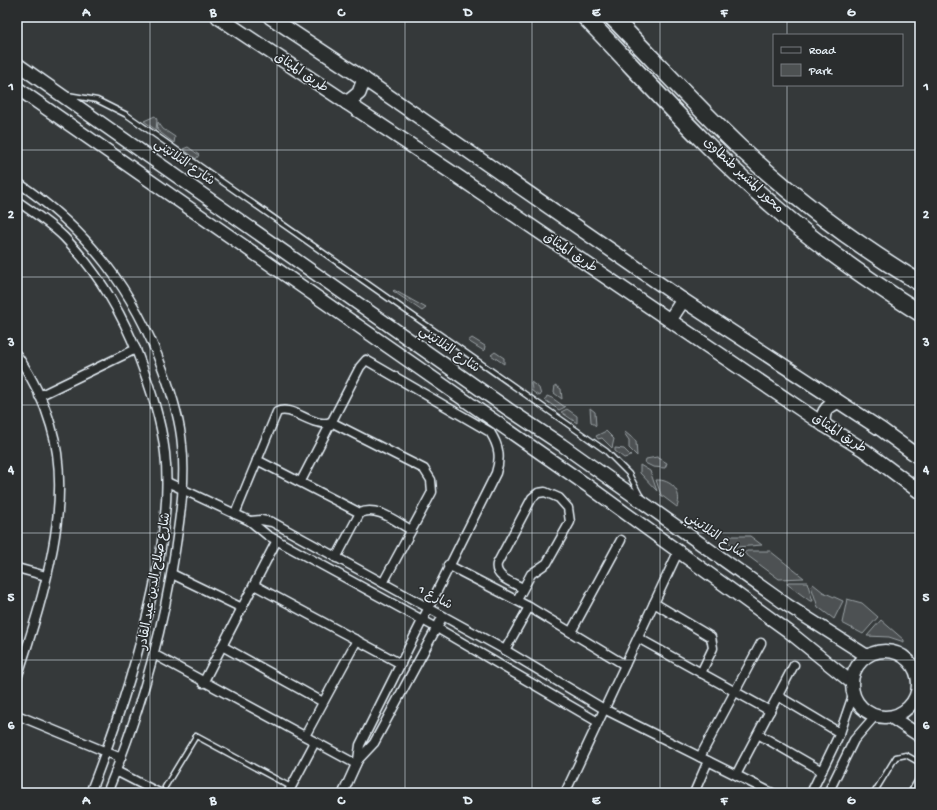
<svg xmlns="http://www.w3.org/2000/svg" width="937" height="810" viewBox="0 0 937 810" font-family="'Gochi Hand','Playpen Sans Arabic',sans-serif">
<style>
.green{fill:#4d5152;stroke:#9aa1a5}
.lines{fill:none;stroke-linecap:round;stroke-linejoin:round}
.lane-casing{stroke:#e8f1f8;stroke-width:7}
.street-casing{stroke:#e8f1f8;stroke-width:11}
.secondary-casing{stroke:#e8f1f8;stroke-width:15}
.primary-casing{stroke:#e8f1f8;stroke-width:16}
.highway-casing{stroke:#e8f1f8;stroke-width:19}
.lane{stroke:#2a2d2e;stroke-width:4}
.street{stroke:#2a2d2e;stroke-width:8}
.secondary{stroke:#2a2d2e;stroke-width:12}
.primary{stroke:#2a2d2e;stroke-width:13}
.highway{stroke:#2a2d2e;stroke-width:16}
.grid{fill:none;stroke:#e8f1f8;stroke-width:1;stroke-opacity:0.55}
.labels{text-anchor:middle;dominant-baseline:central;stroke-width:3;stroke-linejoin:round;paint-order:stroke}
.street-label{font-size:13px;fill:#e8f1f8;stroke:#2a2d2e}
.neatline{fill:none;stroke:#e8f1f8;stroke-width:1.5}
.grid-label{font-size:13px;text-anchor:middle;font-weight:bold;fill:#e8f1f8}
</style>
<rect width="100%" height="100%" fill="#35393a"/>
<filter id="ink" filterUnits="userSpaceOnUse"><feTurbulence type="fractalNoise" baseFrequency=".025" numOctaves="2"/><feDisplacementMap in="SourceGraphic" scale="8" xChannelSelector="R" yChannelSelector="G"/><feConvolveMatrix kernelMatrix="1 2 1 2 8 2 1 2 1" color-interpolation-filters="sRGB"/></filter>
<g filter="url(#ink)">
<g class="green">
<path d="M155 116 157 120 156 130 144 121Z"/>
<path d="M158 122 163 129 175 137 174 143 157 130Z"/>
<path d="M188 147 199 155 196 159 183 149Z"/>
<path d="M394 290 426 308 422 311 393 291Z"/>
<path d="M472 338 485 346 484 351 468 341Z"/>
<path d="M495 352 504 358V364L491 355Z"/>
<path d="M531 382 539 388 541 395 539 396 532 391Z"/>
<path d="M555 385 561 389 562 399 554 393Z"/>
<path d="M547 396 552 398 565 407 559 410 545 400Z"/>
<path d="M590 408 595 412 596 426 591 422Z"/>
<path d="M567 409 577 416V423L561 412Z"/>
<path d="M606 431 614 439 612 448 602 438 598 439 596 436Z"/>
<path d="M625 432 636 441 637 456 629 448V440L624 433Z"/>
<path d="M615 448 624 449 631 456 624 458 615 451Z"/>
<path d="M657 457 667 463 665 468 653 467 645 463 646 459Z"/>
<path d="M640 465 650 471 657 491 640 473Z"/>
<path d="M656 480C671 479 683 492 677 507L661 495Z"/>
<path d="M726 536H750L762 545 736 547 725 540Z"/>
<path d="M747 551H770L804 578 779 579 744 553Z"/>
<path d="M788 582H807L813 601H810L787 584Z"/>
<path d="M813 584 823 592 843 601 834 619 818 607 811 586Z"/>
<path d="M847 599 862 603 878 617 863 634 842 623Z"/>
<path d="M881 620 904 640V642L889 637 867 636Z"/>
</g>
<g class="lines">
<defs>
<g id="lane">
<path d="M68 95 97 100 127 115 606 451 629 474 641 497"/>
<path d="M165 787 196 736 291 787"/>
<path d="M874 793 896 757 906 755 920 763"/>
<path d="M910 793 920 776"/>
</g>
<g id="street">
<path d="M17 182C88 230 134 290 163 370 172 394 180 419 182 445 186 480 180 517 175 551 162 635 139 715 107 793"/>
<path d="M17 201C33 212 50 223 64 237 97 271 121 311 138 355 150 387 161 419 165 453 170 498 163 545 153 590 138 659 116 727 90 793"/>
<path d="M17 355C31 376 44 401 51 426 75 503 41 603 17 678"/>
<path d="M39 396 136 349"/>
<path d="M257 460 360 513"/>
<path d="M301 481 360 367 366 360 490 432C499 446 501 457 496 473L360 745 358 760 343 793"/>
<path d="M167 482 250 521 267 535 437 628 598 722"/>
<path d="M235 514 277 412C292 404 313 429 331 422L424 469 431 480 432 492 383 583"/>
<path d="M250 521 261 520 272 522 505 650 604 709 772 793"/>
<path d="M336 558 360 513C377 505 396 522 411 530"/>
<path d="M448 565 529 607 625 665"/>
<path d="M17 568 46 576"/>
<path d="M172 574 242 608"/>
<path d="M254 585 401 664"/>
<path d="M517 600 531 574 547 563 570 522 568 508 559 498 545 492 538 493 532 498 497 564C494 577 513 583 523 588"/>
<path d="M654 603 711 637 713 648 701 673"/>
<path d="M571 632 621 540"/>
<path d="M638 638 770 711"/>
<path d="M222 646 323 702"/>
<path d="M505 650 529 607"/>
<path d="M155 655 356 764"/>
<path d="M203 683 277 540"/>
<path d="M778 696 840 733"/>
<path d="M17 715 121 758"/>
<path d="M758 734 822 771"/>
<path d="M305 736 357 640"/>
<path d="M700 757 761 643"/>
<path d="M358 760 374 743 443 616"/>
<path d="M116 771 159 793"/>
<path d="M736 775 794 665"/>
<path d="M288 793 315 742"/>
<path d="M565 793 678 552"/>
<path d="M694 793 708 761"/>
<path d="M811 793 840 733 853 695"/>
<path d="M828 793 854 740 875 716"/>
</g>
<g id="secondary">
<path d="M17 64 508 409 562 445 787 605 867 656"/>
<path d="M17 88 588 486 788 631 851 682"/>
<circle cx="885" cy="684" r="33"/>
<path d="M891 717 920 736"/>
</g>
<g id="primary">
<path d="M218 17 460 178 824 425 864 450 920 492"/>
<path d="M270 17 364 79 683 300 882 430 920 458"/>
<path d="M347 103 359 93 364 79"/>
<path d="M670 320 683 300"/>
<path d="M824 425C821 412 827 406 838 402"/>
</g>
<g id="highway">
<path d="M585 17C646 80 704 147 771 204 817 245 868 280 920 313"/>
<path d="M612 17C654 60 695 105 739 147 794 198 855 244 920 283"/>
</g>
</defs>
<use href="#lane" class="lane-casing"/>
<use href="#street" class="street-casing"/>
<use href="#secondary" class="secondary-casing"/>
<use href="#primary" class="primary-casing"/>
<use href="#highway" class="highway-casing"/>
<use href="#lane" class="lane"/>
<use href="#street" class="street"/>
<use href="#secondary" class="secondary"/>
<use href="#primary" class="primary"/>
<use href="#highway" class="highway"/>
</g>
</g>
<path class="grid" d="M150 17V793M277 17V793M405 17V793M532 17V793M660 17V793M787 17V35M787 85V793M17 150H920M17 277H920M17 405H920M17 533H920M17 660H920"/>
<g class="labels">
<g class="street-label">
<text transform="translate(301 73) rotate(34)">طريق الميثاق</text>
<text transform="translate(184 163) rotate(35)">شارع التلاتيني</text>
<text transform="translate(743 176) rotate(43)">محور المشير طنطاوى</text>
<text transform="translate(570 253) rotate(34)">طريق الميثاق</text>
<text transform="translate(449 350) rotate(35)">شارع التلاتيني</text>
<text transform="translate(839 434) rotate(33)">طريق الميثاق</text>
<text transform="translate(715 536) rotate(35)">شارع التلاتيني</text>
<text transform="translate(155 581) rotate(-80)">شارع صلاح الدين عبد القادر</text>
<text transform="translate(435 598) rotate(29)">شارع 1</text>
</g>
</g>
<rect width="937" height="810" fill="none" stroke="#2a2d2e" stroke-width="44"/>
<rect x="773" y="34" width="130" height="52" fill="#2a2d2e" stroke="#767b7f"/>
<rect x="781" y="47" width="20" height="6" fill="#2a2d2e" stroke="#767b7f"/>
<text x="809" y="54" font-size="12" fill="#e8f1f8">Road</text>
<rect x="781" y="64" width="20" height="12" fill="#4d5152" stroke="#767b7f"/>
<text x="809" y="74" font-size="12" fill="#e8f1f8">Park</text>
<rect x="22" y="22" width="893" height="766" class="neatline"/>
<g class="grid-label">
<text x="86" y="16">A</text>
<text x="213" y="16">B</text>
<text x="341" y="16">C</text>
<text x="468" y="16">D</text>
<text x="596" y="16">E</text>
<text x="724" y="16">F</text>
<text x="851" y="16">G</text>
<text x="11" y="90">1</text>
<text x="926" y="90">1</text>
<text x="11" y="218">2</text>
<text x="926" y="218">2</text>
<text x="11" y="346">3</text>
<text x="926" y="346">3</text>
<text x="11" y="473">4</text>
<text x="926" y="473">4</text>
<text x="11" y="601">5</text>
<text x="926" y="601">5</text>
<text x="11" y="729">6</text>
<text x="926" y="729">6</text>
<text x="86" y="804">A</text>
<text x="213" y="804">B</text>
<text x="341" y="804">C</text>
<text x="468" y="804">D</text>
<text x="596" y="804">E</text>
<text x="724" y="804">F</text>
<text x="851" y="804">G</text>
</g>
</svg>
